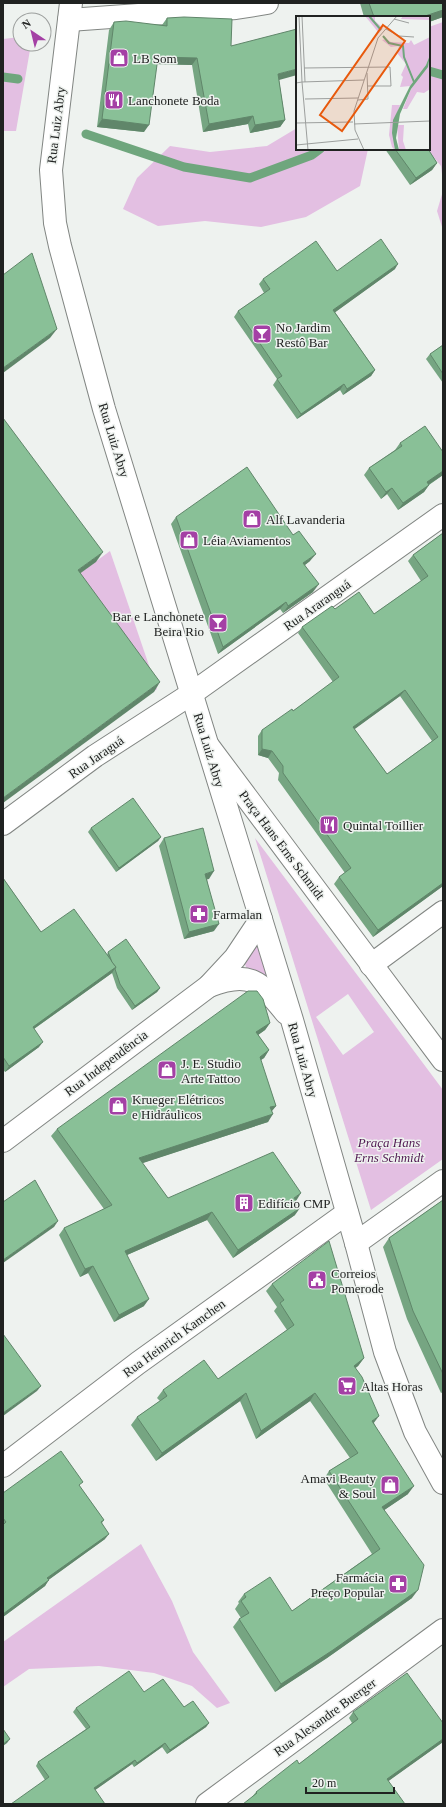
<svg xmlns="http://www.w3.org/2000/svg" width="446" height="1807" viewBox="0 0 446 1807" font-family="'Times New Roman',serif">
<style>
.green{fill:#e3bfe2;fill-rule:evenodd}
.lines{fill:none;stroke-linecap:round;stroke-linejoin:round}
.stream{stroke:#6fa67d;stroke-width:9}
.minor-casing{stroke:#828683;stroke-width:24}
.tertiary-casing{stroke:#828683;stroke-width:24}
.secondary-casing{stroke:#828683;stroke-width:24}
.minor{stroke:#fff;stroke-width:22}
.tertiary{stroke:#fff;stroke-width:22}
.secondary{stroke:#fff;stroke-width:22}
.wall{fill:#76a582;fill-rule:evenodd}
.shaded-wall{fill:#60866a}
.building{fill:#89c097;stroke:#60866a;fill-rule:evenodd}
.labels{text-anchor:middle;dominant-baseline:central;stroke-width:3;stroke-linejoin:round;paint-order:stroke}
.poi-label{font-size:13px;fill:#202221;stroke:#eef2ef;text-anchor:start}
.street-label{font-size:13px;fill:#202221;stroke:#eef2ef}
.park-label{font-size:13px;font-style:italic;fill:#511952;stroke:#eef2ef}
.inset-river{fill:none;stroke:#6fa67d;stroke-width:2}
.inset-road{fill:none;stroke:#9c9f9d;stroke-width:1}
.view{fill:#e8590c;fill-opacity:0.15;stroke:#e8590c;stroke-width:2}
.inset-edge{fill:none;stroke:#202221;stroke-width:2}
</style>
<rect width="100%" height="100%" fill="#eef2ef"/>
<g class="green">
<path d="M443 22V183L441 166 427 149H429V27Z"/>
<path d="M20 37V44H31L16 131H3V39Z"/>
<path d="M297 128V149H368L360 186 306 217 261 227 205 221 158 226 123 209 137 178 170 146 210 152 267 146Z"/>
<path d="M443 191V230L437 211Z"/>
<path d="M110 551 157 689 153 692 71 580Z"/>
<path d="M255 838 443 1090V1159L371 1210ZM348 994 374 1032 343 1055 316 1017Z"/>
<path d="M256 939 274 977 267 979 248 972 243 959Z"/>
<path d="M141 1544 172 1601 193 1652 230 1703 217 1708 192 1686 154 1673 99 1666 29 1669 3 1687V1642Z"/>
</g>
<g class="lines">
<g class="stream">
<path d="M429 71 443 75"/>
<path d="M3 77 18 79"/>
<path d="M86 134 184 167 250 178 312 155 320 149"/>
</g>
<defs>
<g id="minor">
<path d="M69 20 236 8 267 3"/>
<path d="M209 747 443 1060"/>
<path d="M3 824 95 756 191 694 443 515"/>
<path d="M371 965 443 912"/>
<path d="M356 1243 443 1181"/>
<path d="M3 1466 138 1363 347 1213"/>
</g>
<path id="tertiary" d="M207 1804 443 1630"/>
<g id="secondary">
<path d="M71 3 51 170 55 223 60 246 104 409 292 1020 356 1243 385 1352 415 1432 443 1483"/>
<path d="M209 986C250 970 260 981 286 1013"/>
<path d="M3 1141 209 986 235 958 261 919"/>
</g>
</defs>
<use href="#minor" class="minor-casing"/>
<use href="#tertiary" class="tertiary-casing"/>
<use href="#secondary" class="secondary-casing"/>
<use href="#minor" class="minor"/>
<use href="#tertiary" class="tertiary"/>
<use href="#secondary" class="secondary"/>
</g>
<g class="wall">
<path d="M360 3H443V17L429 22V17H364Z"/>
<path d="M167 18 231 46 279 80 285 120 280 127 250 133 248 124 203 132 192 65 157 64 144 132 97 127 109 30 114 22 162 25Z"/>
<path d="M385 149H428L437 163 432 170 410 185Z"/>
<path d="M395 269 335 312 375 370 371 376 343 395 340 390 297 419 273 385 277 379 234 317 238 311 264 293 259 284 263 279 337 271Z"/>
<path d="M443 345V383L426 359 430 354Z"/>
<path d="M400 443 443 452V475L429 485 424 492 398 510 387 494 381 499 364 475 369 468 395 450Z"/>
<path d="M176 517 310 561 305 565 313 592 283 613 280 609 218 654 171 524Z"/>
<path d="M443 533V886L373 937 334 884 339 877 345 873 278 780 279 773 268 758 258 755V736L262 730 293 711 333 682 298 633 302 627 335 609 374 614 421 581 408 561 413 555ZM400 696 432 741 387 774 354 729Z"/>
<path d="M91 828 161 837 158 841 116 872 88 832Z"/>
<path d="M164 838 209 879H207L214 931 184 939 159 846Z"/>
<path d="M3 878 41 932 107 955 108 952 160 988 157 992 132 1010 117 988 112 973 34 1029 39 1047 5 1072 3 1069Z"/>
<path d="M270 1023 265 1030 258 1035 269 1050 264 1058 260 1060 276 1106 272 1111 268 1122 142 1163 168 1198 296 1201 295 1215 233 1258 207 1220 127 1255 144 1306 114 1322 88 1273 80 1277 59 1235 64 1228 104 1209 51 1136 57 1129Z"/>
<path d="M443 1200V1392L441 1393 407 1319 383 1247 389 1238Z"/>
<path d="M272 1284 364 1358 358 1366 355 1368 374 1423 408 1494 384 1510 412 1598 327 1658 275 1692 233 1627 239 1619 241 1618 235 1609 239 1603 238 1602 244 1594 292 1611 372 1554 324 1479 329 1471 350 1458 310 1401 256 1439 240 1401 156 1461 131 1425 137 1417 160 1401 157 1398 163 1390 218 1379 287 1330 274 1311 277 1307 266 1291Z"/>
<path d="M80 1487 104 1520 102 1523 105 1539 48 1580 45 1586 3 1617V1493Z"/>
<path d="M144 1692 184 1707 209 1723 206 1727 167 1754 162 1747 134 1767 132 1764 95 1790 45 1780 36 1766 38 1762 86 1729 73 1712 76 1708Z"/>
<path d="M353 1712 443 1742 388 1781 252 1797 256 1792 299 1764 352 1723 349 1718Z"/>
</g>
<g class="shaded-wall">
<path d="M443 10V17L429 22V17H422Z"/>
<path d="M158 57 197 58 192 65 153 64Z"/>
<path d="M297 69V75L272 82 278 74Z"/>
<path d="M253 116 248 124 203 132 209 124Z"/>
<path d="M102 119 149 125 144 132 97 127Z"/>
<path d="M285 120 280 127 250 133 255 125Z"/>
<path d="M437 163 432 170 410 185 416 178Z"/>
<path d="M398 264 395 269 330 316 333 310Z"/>
<path d="M57 329 50 338 3 373V368Z"/>
<path d="M375 370 371 376 343 395 347 389Z"/>
<path d="M344 384 340 390 297 419 301 414Z"/>
<path d="M443 471V475L422 489 427 482Z"/>
<path d="M429 485 424 492 398 510 403 503Z"/>
<path d="M392 488 387 494 381 499 386 492Z"/>
<path d="M103 552 96 562 71 580 78 570Z"/>
<path d="M316 554 310 561 298 570 303 563Z"/>
<path d="M319 584 313 592 283 613 288 606Z"/>
<path d="M286 602 280 609 218 654 223 647Z"/>
<path d="M160 682 154 692 3 803V798Z"/>
<path d="M405 690 400 696 348 734 353 727Z"/>
<path d="M262 749 272 751 268 758 258 755Z"/>
<path d="M161 837 158 841 116 872 119 868Z"/>
<path d="M214 871 209 879 200 881 205 874Z"/>
<path d="M443 883V886L373 937 378 930Z"/>
<path d="M219 924 214 931 184 939 189 932Z"/>
<path d="M116 967 112 973 28 1033 33 1027Z"/>
<path d="M160 988 157 992 132 1010 135 1006Z"/>
<path d="M270 1023 265 1030 251 1040 256 1032Z"/>
<path d="M43 1042 39 1047 5 1072 9 1066Z"/>
<path d="M269 1050 264 1058 254 1065 260 1057Z"/>
<path d="M276 1106 270 1113V1107Z"/>
<path d="M273 1114 268 1122 134 1166 139 1158Z"/>
<path d="M301 1193 296 1201 294 1198Z"/>
<path d="M300 1208 295 1215 233 1258 238 1250Z"/>
<path d="M212 1212 207 1220 120 1258 125 1251Z"/>
<path d="M58 1221 54 1227 3 1263V1260Z"/>
<path d="M93 1266 88 1273 80 1277 85 1269Z"/>
<path d="M149 1299 144 1306 114 1322 119 1315Z"/>
<path d="M364 1358 358 1366 348 1374 354 1366Z"/>
<path d="M41 1386 37 1391 3 1416V1413Z"/>
<path d="M246 1393 240 1401 156 1461 162 1453Z"/>
<path d="M315 1393 310 1401 256 1439 261 1431Z"/>
<path d="M379 1416 373 1424 372 1421Z"/>
<path d="M414 1486 408 1494 377 1515 382 1507Z"/>
<path d="M109 1534 105 1539 43 1584 47 1578Z"/>
<path d="M49 1580 45 1586 3 1617V1614Z"/>
<path d="M418 1590 412 1598 327 1658 275 1692 281 1684Z"/>
<path d="M209 1723 206 1727 167 1754 170 1750Z"/>
<path d="M10 1739 7 1743 3 1746V1744Z"/>
<path d="M443 1739V1742L383 1785 387 1779Z"/>
<path d="M165 1743 162 1747 134 1767 137 1763Z"/>
<path d="M135 1760 132 1764 91 1793 94 1788Z"/>
</g>
<g class="building">
<path d="M369 3H443V10L422 17H374Z"/>
<path d="M184 17 232 19 231 46 297 29V69L278 74 285 120 255 125 253 116 209 124 197 58 158 57 149 125 102 119 114 22 126 21 167 26V18Z"/>
<path d="M395 149H428L437 163 416 178Z"/>
<path d="M381 239 398 264 333 310 375 370 347 389 344 384 301 414 277 379 282 376 238 311 270 289 263 279 316 241 337 271Z"/>
<path d="M32 253 57 329 3 368V275Z"/>
<path d="M443 345V374L430 354Z"/>
<path d="M3 418 103 552 78 570 160 682 3 798Z"/>
<path d="M425 426 443 452V471L427 482 429 485 403 503 392 488 386 492 369 468 402 446 400 443Z"/>
<path d="M247 467 293 535 299 531 316 554 303 563 319 584 288 606 286 602 223 647 176 517Z"/>
<path d="M443 533V883L378 930 339 877 351 868 283 773V766L272 751 262 749V730L292 709 293 711 339 677 302 627 332 606 335 609 359 592 374 614 428 576 413 555ZM405 690 438 737 387 774 353 727Z"/>
<path d="M133 798 161 837 119 868 91 828Z"/>
<path d="M203 828 214 871 205 874 219 924 189 932 164 838Z"/>
<path d="M3 878 41 932 74 909 116 967 33 1027 43 1042 9 1066 3 1057Z"/>
<path d="M126 939 160 988 135 1006 120 984 115 969 116 967 112 962 108 952Z"/>
<path d="M248 991H257L263 999 270 1023 256 1032 269 1050 260 1057 276 1106 270 1107 273 1114 139 1158 168 1198 273 1152 301 1193 294 1198 300 1208 238 1250 212 1212 125 1251 149 1299 119 1315 93 1266 85 1269 64 1228 112 1205 57 1129Z"/>
<path d="M35 1180 58 1221 3 1260V1202Z"/>
<path d="M443 1200V1374L413 1311 389 1238Z"/>
<path d="M329 1241 364 1358 354 1366 362 1377 379 1416 372 1421 414 1486 382 1507 424 1565 418 1590 333 1650 281 1684 239 1619 249 1613 241 1601 246 1597 244 1594 270 1577 292 1611 380 1549 329 1471 358 1453 315 1393 261 1431 246 1393 162 1453 137 1417 167 1396 163 1390 204 1360 218 1379 294 1325 280 1303 284 1300 272 1284Z"/>
<path d="M3 1334 41 1386 3 1413Z"/>
<path d="M61 1451 83 1482 79 1485 104 1520 101 1522 109 1534 47 1578 49 1580 3 1614V1525L6 1522 3 1518V1493Z"/>
<path d="M129 1671 144 1692 163 1679 184 1707 193 1701 209 1723 170 1750 165 1743 137 1763 135 1760 94 1788 105 1804H11L49 1777 38 1762 90 1727 76 1708Z"/>
<path d="M407 1673 443 1723V1739L387 1779 405 1804H243L257 1793 256 1792 297 1760 299 1764 358 1719 353 1712Z"/>
<path d="M3 1729 10 1739 3 1744Z"/>
</g>
<defs>
<symbol id="shop-square" viewBox="-11 -11 22 22"><rect x="-9" y="-9" width="18" height="18" rx="4" fill="#a440a5" stroke="#eef2ef"/><path d="M-5-2.5h2.3a2.7 3.5 0 0 1 5.4 0H5L5.5 6h-11ZM-1.5-2.5h3a1.5 2.3 0 0 0-3 0Z" fill="#fff"/></symbol>
<symbol id="restaurant-square" viewBox="-11 -11 22 22"><rect x="-9" y="-9" width="18" height="18" rx="4" fill="#a440a5" stroke="#eef2ef"/><path d="M-5-6h1v4h1v-4h1v4h1v-4h1v5L-1.5 .5V6h-2V.5L-5-1ZM5-6V6H3V1.5H1.5Q1.5-4 5-6Z" fill="#fff"/></symbol>
<symbol id="bar-square" viewBox="-11 -11 22 22"><rect x="-9" y="-9" width="18" height="18" rx="4" fill="#a440a5" stroke="#eef2ef"/><path d="M-6-5H6L.8 .8V4.5H3.5V6h-7V4.5H-.8V.8Z" fill="#fff"/></symbol>
<symbol id="pharmacy-square" viewBox="-11 -11 22 22"><rect x="-9" y="-9" width="18" height="18" rx="4" fill="#a440a5" stroke="#eef2ef"/><path d="M-2-6h4v4h4v4h-4v4h-4v-4h-4v-4h4Z" fill="#fff"/></symbol>
<symbol id="building-square" viewBox="-11 -11 22 22"><rect x="-9" y="-9" width="18" height="18" rx="4" fill="#a440a5" stroke="#eef2ef"/><path d="M-4-6H4V6H1V3H-1V6H-4ZM-2.5-4.3h1.7v1.8h-1.7ZM.8-4.3h1.7v1.8H.8ZM-2.5-1h1.7V.8h-1.7ZM.8-1h1.7V.8H.8Z" fill="#fff"/></symbol>
<symbol id="civic-square" viewBox="-11 -11 22 22"><rect x="-9" y="-9" width="18" height="18" rx="4" fill="#a440a5" stroke="#eef2ef"/><path d="M-.6-6.5H3V-4.5H.6V-3L4-1V1h2V6H-6V1h2V-1L-.6-3ZM-1.2 2.5V6h2.4V2.5Z" fill="#fff"/></symbol>
<symbol id="supermarket-square" viewBox="-11 -11 22 22"><rect x="-9" y="-9" width="18" height="18" rx="4" fill="#a440a5" stroke="#eef2ef"/><path d="M-6-5.5h2.5l.6 2H6L4.5 2H-2.5L-4.4-4H-6ZM-1.5 3.2a1.3 1.3 0 1 0 .1 0ZM3 3.2a1.3 1.3 0 1 0 .1 0Z" fill="#fff"/></symbol>
</defs>
<g fill-rule="evenodd">
<use href="#shop-square" x="108" y="47" width="22" height="22"/>
<use href="#restaurant-square" x="103" y="89" width="22" height="22"/>
<use href="#bar-square" x="251" y="323" width="22" height="22"/>
<use href="#shop-square" x="241" y="508" width="22" height="22"/>
<use href="#shop-square" x="178" y="529" width="22" height="22"/>
<use href="#bar-square" x="207" y="612" width="22" height="22"/>
<use href="#restaurant-square" x="318" y="814" width="22" height="22"/>
<use href="#pharmacy-square" x="188" y="903" width="22" height="22"/>
<use href="#shop-square" x="156" y="1059" width="22" height="22"/>
<use href="#shop-square" x="107" y="1095" width="22" height="22"/>
<use href="#building-square" x="233" y="1192" width="22" height="22"/>
<use href="#civic-square" x="306" y="1269" width="22" height="22"/>
<use href="#supermarket-square" x="336" y="1375" width="22" height="22"/>
<use href="#shop-square" x="379" y="1474" width="22" height="22"/>
<use href="#pharmacy-square" x="387" y="1573" width="22" height="22"/>
</g>
<g class="labels">
<g class="poi-label">
<text x="133" y="58">LB Som</text>
<text x="128" y="100">Lanchonete Boda</text>
<text x="276" y="327">No Jardim<tspan x="276" dy="15">Restô Bar</tspan></text>
<text x="266" y="519">Alf Lavanderia</text>
<text x="203" y="540">Léia Aviamentos</text>
<text x="204" y="616" text-anchor="end">Bar e Lanchonete<tspan x="204" dy="15">Beira Rio</tspan></text>
<text x="343" y="825">Quintal Toillier</text>
<text x="213" y="914">Farmalan</text>
<text x="181" y="1063">J. E. Studio<tspan x="181" dy="15">Arte Tattoo</tspan></text>
<text x="132" y="1099">Krueger Elétricos<tspan x="132" dy="15">e Hidráulicos</tspan></text>
<text x="258" y="1203">Edifício CMP</text>
<text x="331" y="1273">Correios<tspan x="331" dy="15">Pomerode</tspan></text>
<text x="361" y="1386">Altas Horas</text>
<text x="376" y="1478" text-anchor="end">Amavi Beauty<tspan x="376" dy="15">&amp; Soul</tspan></text>
<text x="384" y="1577" text-anchor="end">Farmácia<tspan x="384" dy="15">Preço Popular</tspan></text>
</g>
<g class="street-label">
<text transform="translate(56 125) rotate(-83)">Rua Luiz Abry</text>
<text transform="translate(114 440) rotate(73)">Rua Luiz Abry</text>
<text transform="translate(317 605) rotate(-35)">Rua Araranguá</text>
<text transform="translate(209 750) rotate(73)">Rua Luiz Abry</text>
<text transform="translate(96 757) rotate(-35)">Rua Jaraguá</text>
<text transform="translate(282 845) rotate(53)">Praça Hans Erns Schmidt</text>
<text transform="translate(303 1060) rotate(74)">Rua Luiz Abry</text>
<text transform="translate(106 1063) rotate(-37)">Rua Independência</text>
<text transform="translate(174 1338) rotate(-36)">Rua Heinrich Kamchen</text>
<text transform="translate(325 1717) rotate(-36)">Rua Alexandre Buerger</text>
</g>
<g class="park-label">
<text x="389" y="1142">Praça Hans<tspan x="389" dy="15">Erns Schmidt</tspan></text>
</g>
</g>
<g transform="translate(296 16)">
<rect width="134" height="134" fill="#eef2ef"/>
<path d="M69 0H79V5L87 12 83 17ZM107 0H126L134 2V4L105 3ZM134 21V39L130 49 114 70 104 71 107 61 105 59 110 48 101 37 103 30 95 31 86 24 90 23 95 26 113 27 115 24 118 29ZM134 45V73L128 77 121 76 111 93H107L115 73ZM96 89H104L97 108 99 134 96 131 93 119ZM101 109H108L107 125 110 134H103Z" fill="#e3bfe2"/>
<path d="M134 39 132 51 115 73 104 98 100 122 103 134H99L96 117 97 104 114 70 130 49Z" fill="#6fa67d"/>
<path class="inset-river" d="M73 0 85 14M87 20 93 27 107 30 108 41 118 66"/>
<path class="inset-road" d="M6 0 9 66M98 3 113 7M90 13 103 20 118 21M8 52 94 51 95 70H72M0 67 6 66 3 0M9 83 62 82M62 84 72 83 71 57M134 105V79M0 107 57 106M58 108 134 105M0 129 62 123M12 134 6 66 68 64M68 134 59 114 58 95 82 22 101 0"/>
<path class="view" d="M87 9 109 25 46 115 24 99Z"/>
<rect width="134" height="134" class="inset-edge"/>
</g>
<rect width="446" height="1807" fill="none" stroke="#202221" stroke-width="8"/>
<g transform="translate(32 32) rotate(325)"><circle r="19" fill="#eef2ef" stroke="#9c9f9d"/>
<path d="M0-3L7 15L0 10L-7 15Z" fill="#a440a5"/>
<text y="-6" font-size="11" font-weight="bold" text-anchor="middle" fill="#202221">N</text>
</g>
<path d="M306 1787v6h88v-6" fill="none" stroke="#202221" stroke-width="2"/>
<text x="312" y="1787" font-size="12" fill="#202221" stroke="#eef2ef" stroke-width="3" paint-order="stroke">20 m</text>
</svg>
